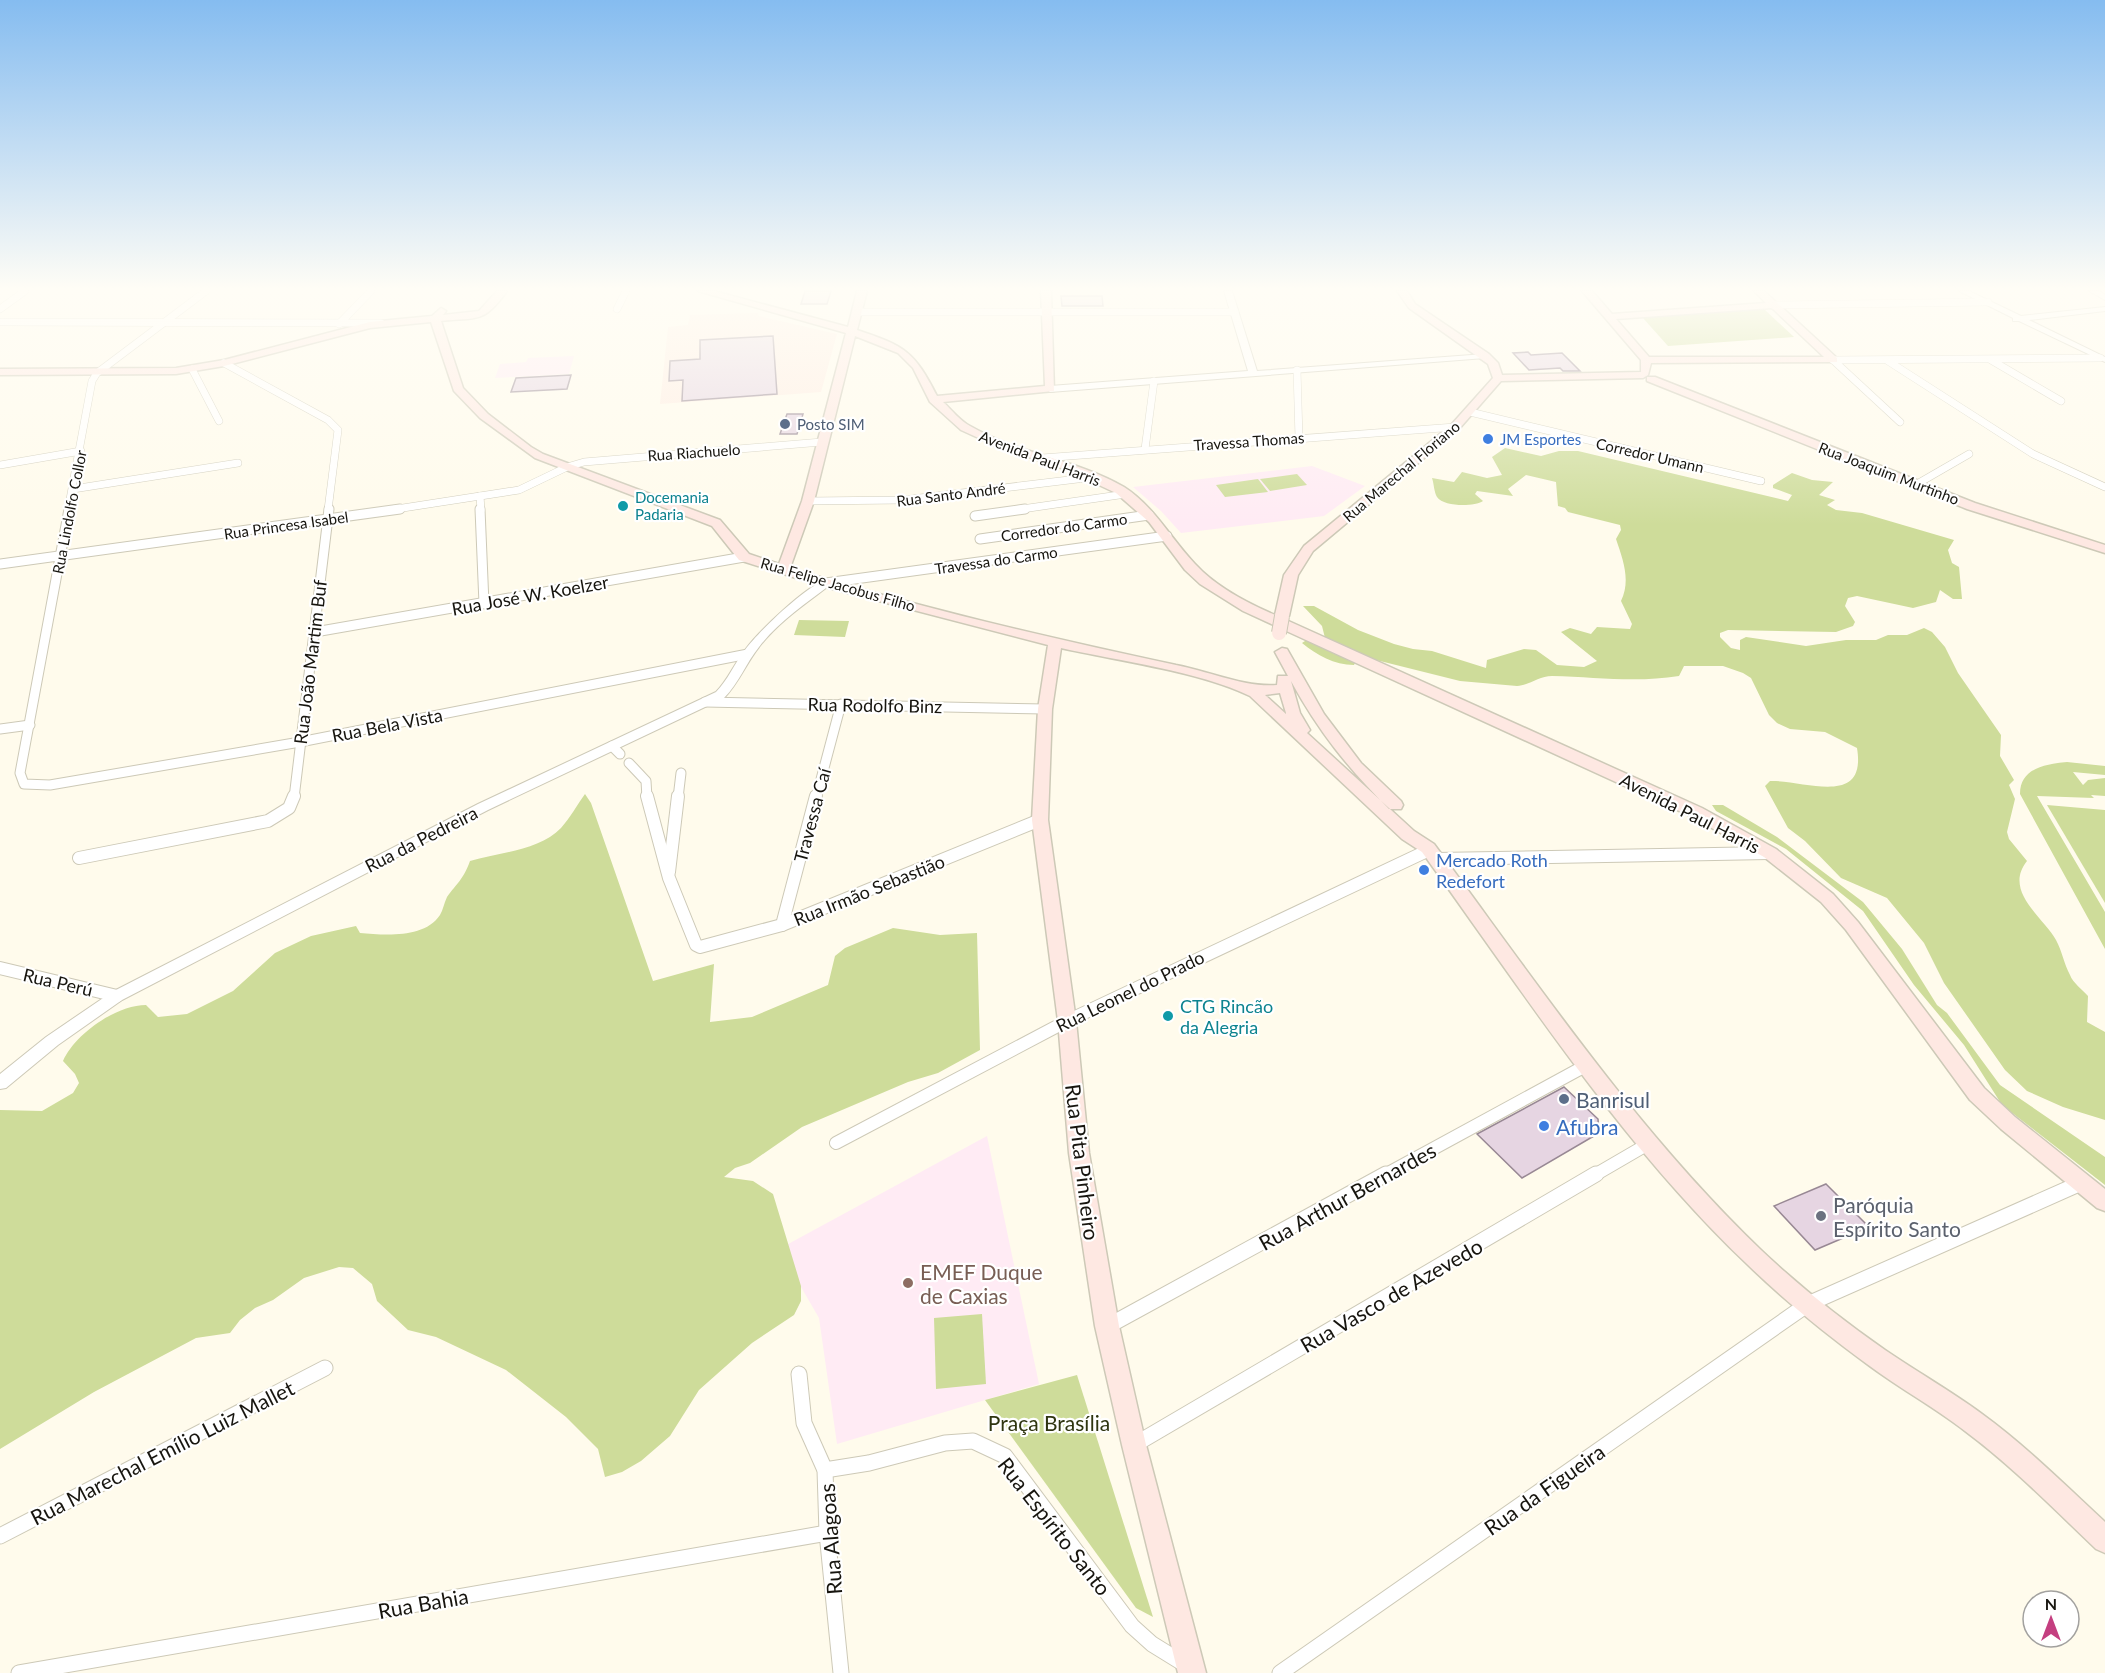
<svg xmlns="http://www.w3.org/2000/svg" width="2105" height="1673" viewBox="0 0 2105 1673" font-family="Lato,sans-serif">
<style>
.commercial{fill:#feede2}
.education{fill:#ffebf4}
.green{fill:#cedc9a}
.building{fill:#e6d5e2;stroke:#988894;stroke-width:1.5}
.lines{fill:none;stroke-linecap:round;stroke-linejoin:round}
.minor-far3-casing{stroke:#cdc9b7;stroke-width:8}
.minor-far2-casing{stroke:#cdc9b7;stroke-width:11}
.minor-far1-casing{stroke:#cdc9b7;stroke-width:14}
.minor-casing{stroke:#cdc9b7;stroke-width:17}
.tertiary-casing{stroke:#cdc9b7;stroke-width:2}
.secondary-casing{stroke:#cdc9b7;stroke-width:3}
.minor-far3{stroke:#fff;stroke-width:7}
.minor-far2{stroke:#fff;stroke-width:9}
.minor-far1{stroke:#fff;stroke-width:12}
.minor{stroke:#fff;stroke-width:15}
.tertiary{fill:#fff;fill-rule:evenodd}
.secondary{fill:#fee8e2;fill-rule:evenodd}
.secondary-bridge-casing{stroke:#cdc9b7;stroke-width:16;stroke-linecap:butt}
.secondary-bridge{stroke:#fee8e2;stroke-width:14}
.service-dot{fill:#5c6f8a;stroke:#fff;stroke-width:2}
.shop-dot{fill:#3f7fe0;stroke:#fff;stroke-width:2}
.culture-dot{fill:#0f9aa8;stroke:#fff;stroke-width:2}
.worship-dot{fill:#6b7280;stroke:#fff;stroke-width:2}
.education-dot{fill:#8d6e63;stroke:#fff;stroke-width:2}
.labels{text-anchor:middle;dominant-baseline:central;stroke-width:4.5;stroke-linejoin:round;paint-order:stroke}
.far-service-label{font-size:15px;fill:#4e5e75;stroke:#fff;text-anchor:start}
.far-shop-label{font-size:15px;fill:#366cbe;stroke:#fff;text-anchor:start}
.far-street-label{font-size:15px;fill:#17150f;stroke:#fff}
.far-culture-label{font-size:15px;fill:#0d838f;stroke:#fff;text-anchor:start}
.street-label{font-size:18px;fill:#17150f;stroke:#fff}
.shop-label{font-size:18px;fill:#366cbe;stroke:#fff;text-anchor:start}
.culture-label{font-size:18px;fill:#0d838f;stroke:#fff;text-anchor:start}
.near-service-label{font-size:21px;fill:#4e5e75;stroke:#fff;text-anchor:start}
.near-shop-label{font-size:21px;fill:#366cbe;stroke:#fff;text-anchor:start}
.near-street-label{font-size:21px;fill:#17150f;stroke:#fff}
.near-worship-label{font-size:21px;fill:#5b616d;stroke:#fff;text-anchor:start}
.near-education-label{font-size:21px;fill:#785e54;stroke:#fff;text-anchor:start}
.near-park-label{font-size:21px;fill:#2f3510;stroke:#fff}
</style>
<rect width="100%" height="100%" fill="#fffbec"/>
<path class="commercial" d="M758 313 759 316 837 334 821 392 660 404 668 327 688 325 690 315Z"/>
<g class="education">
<path d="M574 356 569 374 495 378 500 364 526 362 528 358Z"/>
<path d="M1312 466 1365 486 1324 516 1181 533 1161 511 1133 487Z"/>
<path d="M987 1136 1039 1384 837 1444 819 1318 779 1249Z"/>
</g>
<g class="green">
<path d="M1763 308 1794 337 1668 346 1642 317Z"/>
<path d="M1505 448 1541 456 1559 451H1578L1788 501 1792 495 1773 488V485L1792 473 1812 480 1833 482 1819 495 1835 500 1827 505 1836 510 1862 513 1954 540 1948 550 1952 563 1959 567 1962 599H1953L1940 590 1936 602 1913 608 1857 596 1848 598 1845 606 1855 622 1853 626 1836 632 1728 630 1720 633V637L1731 648 1740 650V640L1746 637 1806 646 1846 640H1876L1888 635H1907L1924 628 1932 632 1945 647 1958 673 2001 735 2000 756 2014 780 2009 785 2015 799 2007 832 2009 839 2027 861C2003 891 2043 917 2056 940 2062 951 2064 964 2070 975 2073 983 2082 989 2088 996L2087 1022 2105 1032V1120L2063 1107 2027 1091 2005 1070 1944 983 1924 943 1887 898 1841 878 1805 841 1788 828 1765 786 1770 781C1805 780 1867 808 1857 748L1825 732 1790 729 1777 723 1769 715 1751 678 1743 673 1723 666H1684L1679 676C1636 683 1596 677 1552 676 1539 676 1530 685 1517 686L1460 681 1356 655 1357 659 1354 665C1334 665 1317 655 1302 643L1308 639 1326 642 1322 626 1303 606H1314L1358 630 1394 644 1413 649 1432 651 1486 668 1487 660 1524 649 1536 650 1557 665 1584 667 1597 661 1561 632 1570 628 1591 634 1597 627 1630 629 1632 624 1621 601C1631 580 1623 560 1616 539L1621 530 1620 525 1568 512 1565 508 1558 506 1556 482 1526 475 1508 489 1513 496 1477 491 1475 494 1483 501C1474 507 1444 507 1437 497 1434 492 1434 484 1432 478L1454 482 1462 472 1487 478 1502 475 1492 457Z"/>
<path d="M1297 474 1307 485 1270 491 1260 479Z"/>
<path d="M1258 479 1268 492 1225 497 1216 485Z"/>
<path d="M799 620 849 621 845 637 794 635Z"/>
<path d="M2067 762 2105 766V775L2073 772 2083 785 2088 780 2105 778V796L2091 795 2094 798 2037 796 2105 912V949L2020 794C2020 768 2046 764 2067 762Z"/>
<path d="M585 794 591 803 653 981 714 964 710 1022 752 1017 828 985 835 956 845 948 893 928 940 935 977 933 980 1050 938 1073 908 1082 802 1127 750 1163 735 1168 724 1177 753 1181 773 1194 801 1286V1301L794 1315 752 1343 699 1390 670 1436 641 1461 622 1472 605 1477 598 1449 566 1417 506 1370 436 1337 408 1330 377 1301 372 1284 353 1268 339 1267 304 1278 273 1300 255 1308 240 1320 230 1333 196 1338 94 1392 0 1449V1110L42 1111 73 1093 79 1083 75 1074 63 1061C75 1034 116 1005 146 1005L158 1017 187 1014 233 991 275 953 311 936 356 926 360 933C384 935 424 939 440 915 443 910 444 903 447 897 457 883 463 880 470 861 499 852 539 851 561 828 570 818 577 805 585 794Z"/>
<path d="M1712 805H1723L1777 837 1863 902 1902 949 1937 1005 1947 1013 2000 1085 2105 1157V1185L2002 1105 1964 1045 1914 985 1863 911 1786 849 1716 811Z"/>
<path d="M2047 805 2105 810V903Z"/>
<path d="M982 1314 986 1384 936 1389 934 1318Z"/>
<path d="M1077 1375 1153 1617 1136 1608 985 1400Z"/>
</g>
<g class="building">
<path d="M805 291H831L827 304H801Z"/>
<path d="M1061 296H1102L1103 306H1062Z"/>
<path d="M773 336 777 394 682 401 683 380 669 381 670 361 700 359V340Z"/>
<path d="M1528 352 1531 355 1562 353 1580 371H1563L1560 368 1529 370 1513 353Z"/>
<path d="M571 375 567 389 511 392 516 378Z"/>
<path d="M787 414H803L797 434H780Z"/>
<path d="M1564 1087 1598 1119 1599 1133 1522 1178 1477 1134Z"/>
<path d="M1826 1184 1869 1227 1815 1250 1774 1206Z"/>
</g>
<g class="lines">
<defs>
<g id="minor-far3">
<path d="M1773 305 1988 302"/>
<path d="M0 309 25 291"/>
<path d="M617 309 626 291"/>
<path d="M856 312H1235"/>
<path d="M0 322 381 323"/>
<path d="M339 324 371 291"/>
<path d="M1833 360 2100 358"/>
<path d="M1833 360 1900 422"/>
<path d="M1991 360 2061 401"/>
<path d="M1888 361 2033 454 2105 487"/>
<path d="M224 363 328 420 338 430 328 510"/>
<path d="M192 369 219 421"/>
<path d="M1297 370 1299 438"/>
<path d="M1470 412 1761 481"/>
<path d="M1145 449 1154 381"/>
<path d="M1042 458 1455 427"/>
<path d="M0 465 81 451"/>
<path d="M1917 484 1969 454"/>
<path d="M73 489 238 463"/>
<path d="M480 496 481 510"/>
<path d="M808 501 903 500 1094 477"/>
<path d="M68 510 92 381 97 373 206 291"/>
<path d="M390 510 519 490 567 467 584 462 822 442"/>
<path d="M1015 510 1126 494"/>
</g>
<g id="minor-far2">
<path d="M69 509 20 773 24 784 50 785 300 742 748 654"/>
<path d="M480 509 484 604"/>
<path d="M975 516 1025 509"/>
<path d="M980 539 1149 515"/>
<path d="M0 564 400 509"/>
<path d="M826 583 1167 536"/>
<path d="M315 632 744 557"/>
<path d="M705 702 1045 709"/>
<path d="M0 729 30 725"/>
<path d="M612 746 620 754"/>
<path d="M629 763 646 781 647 798"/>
<path d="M294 798 329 509"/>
<path d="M678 798 681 773"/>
<path d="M816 798 841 704"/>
</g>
<g id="minor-far1">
<path d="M647 796 669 878 696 945 700 947 782 925 1040 820"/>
<path d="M79 858 268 821 289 808 294 796"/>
<path d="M1436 859 1769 853"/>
<path d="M669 872 678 796"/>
<path d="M782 925 816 796"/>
<path d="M0 968 117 996"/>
<path d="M836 1143 1067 1021 1429 850"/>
<path d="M1383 1176 1587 1065"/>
<path d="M1593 1176 1648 1144"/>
</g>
<g id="minor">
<path d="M1108 1326 1386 1174"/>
<path d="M799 1374 804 1423 825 1470 827 1533 841 1673"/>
<path d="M1134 1445 1596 1174"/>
<path d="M825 1470 869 1463 945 1443 973 1441 1005 1456 1132 1626 1152 1644 1186 1665"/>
<path d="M0 1536 325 1368"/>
<path d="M19 1673 827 1533"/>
<path d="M1280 1673 1808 1304 2081 1183"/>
</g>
<g id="tertiary">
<path d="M1224 291H1232L1257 371 1485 354 1489 356 1485 358 1050 392 1046 389 1050 386 1248 371Z"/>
<path d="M1959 291H1969L2021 316 2105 307V311L2029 320 2105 357V362L2019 321H2013V318Z"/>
<path d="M2089 291H2099L2105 295V300Z"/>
<path d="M826 580 830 581V585C805 604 778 622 759 647 746 663 739 683 724 698L488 810 122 1000 58 1045 6 1088 0 1089V1074L46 1037 112 992 478 804 716 692C728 680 734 664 745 650 758 632 806 586 826 580Z"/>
</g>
<g id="secondary">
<path d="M497 291H507C483 324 478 317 441 321L463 388 488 414 531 447 543 454 720 520 749 554 779 564 802 501 846 333 698 291H714L848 327 857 291H867L857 330C905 346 914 351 937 396L1045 386 1041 291H1051L1054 391 943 402C952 410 960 421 970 426 1018 454 1076 459 1124 487 1154 506 1171 539 1195 564 1216 587 1247 603 1275 615L1284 575 1304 546 1451 425 1493 378 1488 364 1409 308 1397 291H1407L1415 304 1489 354 1498 363 1502 375 1641 372V360L1582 291H1592L1612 314 1766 303 1754 291H1764L1837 358V362L1651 363 1648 375 1643 378 1501 381 1459 429 1313 551 1298 575 1289 616 1284 619 1702 808 1776 849 1833 894 1858 922 1984 1088 2015 1117 2105 1189V1211L2097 1208 2001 1129 1970 1100 1846 930 1821 902 1764 857 1690 816 1243 611 1200 584 1185 570 1149 522 1116 493 1067 470 996 446 961 430 930 402 913 368 898 353 855 336 814 501 790 568C916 607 1046 637 1176 665 1208 671 1246 688 1277 685L1278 676H1288L1275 652 1282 648 1287 649 1324 714 1361 763 1401 801 1403 805 1401 809H1389C1348 768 1319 732 1291 681L1300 713 1310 730 1307 733 1414 831 1434 844C1537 983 1635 1129 1761 1250 1799 1286 1842 1320 1885 1350 1917 1372 1951 1391 1982 1414 2026 1446 2065 1485 2105 1522V1553L2096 1549C2053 1508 2012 1466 1965 1431 1934 1407 1899 1388 1867 1364 1826 1334 1784 1300 1747 1264 1620 1143 1524 993 1422 852L1402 839 1250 696C1199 671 1118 661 1061 648L1052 709 1048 820 1076 1021 1089 1153 1119 1326 1146 1445 1206 1673H1178L1122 1445 1095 1326 1069 1153 1058 1021 1032 820 1038 709 1048 645 821 586 739 560 712 526 535 458 480 418 454 391 431 322 370 328 224 366 176 374 0 375V369L176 368 224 360 370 322 432 316 441 308 446 311 443 315 479 311ZM1772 308 1824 357H1649L1616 319ZM1280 693 1286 713V714L1265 695Z"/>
<path d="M1647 377H1655L1975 503 2105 545V553L1967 509 1647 381Z"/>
</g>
</defs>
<use href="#minor-far3" class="minor-far3-casing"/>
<use href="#minor-far2" class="minor-far2-casing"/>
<use href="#minor-far1" class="minor-far1-casing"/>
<use href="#minor" class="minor-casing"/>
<use href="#tertiary" class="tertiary-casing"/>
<use href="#secondary" class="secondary-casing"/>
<use href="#minor-far3" class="minor-far3"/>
<use href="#minor-far2" class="minor-far2"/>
<use href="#minor-far1" class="minor-far1"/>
<use href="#minor" class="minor"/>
<use href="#tertiary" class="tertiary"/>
<use href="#secondary" class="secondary"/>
<defs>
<path id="secondary-bridge" d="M1279 633 1282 616"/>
</defs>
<use href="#secondary-bridge" class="secondary-bridge-casing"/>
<use href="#secondary-bridge" class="secondary-bridge"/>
</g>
<linearGradient id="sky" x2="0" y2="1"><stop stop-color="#85bcf0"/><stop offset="0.55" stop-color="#fffdf6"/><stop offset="1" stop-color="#fffdf6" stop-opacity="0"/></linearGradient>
<rect width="2105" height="525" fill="url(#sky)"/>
<g class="service-dot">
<circle cx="785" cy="424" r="6"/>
<circle cx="1564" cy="1099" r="6"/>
</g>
<g class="shop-dot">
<circle cx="1488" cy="439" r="6"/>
<circle cx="1424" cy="870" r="6"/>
<circle cx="1544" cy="1126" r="6"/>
</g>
<g class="culture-dot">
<circle cx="623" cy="506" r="6"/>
<circle cx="1168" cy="1016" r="6"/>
</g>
<circle class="worship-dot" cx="1821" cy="1216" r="6"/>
<circle class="education-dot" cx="908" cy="1283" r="6"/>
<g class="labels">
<g class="far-service-label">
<text x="797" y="424">Posto SIM</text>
</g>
<g class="far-shop-label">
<text x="1500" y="439">JM Esportes</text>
</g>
<g class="far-street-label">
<text transform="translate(1249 441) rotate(-4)">Travessa Thomas</text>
<text transform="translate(694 452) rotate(-4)">Rua Riachuelo</text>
<text transform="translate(1650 455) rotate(13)">Corredor Umann</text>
<text transform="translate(1040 458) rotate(21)">Avenida Paul Harris</text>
<text transform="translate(1401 471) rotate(-40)">Rua Marechal Floriano</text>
<text transform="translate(1889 473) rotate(21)">Rua Joaquim Murtinho</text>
<text transform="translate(951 494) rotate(-7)">Rua Santo André</text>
<text transform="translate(69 512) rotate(-79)">Rua Lindolfo Collor</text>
<text transform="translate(286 525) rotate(-8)">Rua Princesa Isabel</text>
<text transform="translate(1064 527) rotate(-8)">Corredor do Carmo</text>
<text transform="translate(996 560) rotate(-8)">Travessa do Carmo</text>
<text transform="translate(838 584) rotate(16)">Rua Felipe Jacobus Filho</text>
</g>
<g class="far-culture-label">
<text x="635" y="497">Docemania<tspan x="635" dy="17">Padaria</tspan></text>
</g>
<g class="street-label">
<text transform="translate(530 595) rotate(-10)">Rua José W. Koelzer</text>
<text transform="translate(310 662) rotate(-83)">Rua João Martim Buf</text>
<text transform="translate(875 705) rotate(1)">Rua Rodolfo Binz</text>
<text transform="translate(387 725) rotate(-11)">Rua Bela Vista</text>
<text transform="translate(1690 813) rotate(27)">Avenida Paul Harris</text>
<text transform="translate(812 815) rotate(-75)">Travessa Caí</text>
<text transform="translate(421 839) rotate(-27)">Rua da Pedreira</text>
<text transform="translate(869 890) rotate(-22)">Rua Irmão Sebastião</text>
<text transform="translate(58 982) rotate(13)">Rua Perú</text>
<text transform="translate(1130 991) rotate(-26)">Rua Leonel do Prado</text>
</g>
<g class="shop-label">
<text x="1436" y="860">Mercado Roth<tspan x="1436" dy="21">Redefort</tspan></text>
</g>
<g class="culture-label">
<text x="1180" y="1006">CTG Rincão<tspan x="1180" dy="21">da Alegria</tspan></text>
</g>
<g class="near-service-label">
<text x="1576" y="1099">Banrisul</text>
</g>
<g class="near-shop-label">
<text x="1556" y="1126">Afubra</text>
</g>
<g class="near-street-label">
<text transform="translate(1083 1162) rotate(83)">Rua Pita Pinheiro</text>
<text transform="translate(1347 1196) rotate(-29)">Rua Arthur Bernardes</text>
<text transform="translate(1391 1295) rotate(-30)">Rua Vasco de Azevedo</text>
<text transform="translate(162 1452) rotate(-27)">Rua Marechal Emílio Luiz Mallet</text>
<text transform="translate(1544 1489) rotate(-35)">Rua da Figueira</text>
<text transform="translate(1055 1526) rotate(52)">Rua Espírito Santo</text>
<text transform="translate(830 1539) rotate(-94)">Rua Alagoas</text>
<text transform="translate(423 1603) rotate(-10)">Rua Bahia</text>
</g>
<g class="near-worship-label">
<text x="1833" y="1204">Paróquia<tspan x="1833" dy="24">Espírito Santo</tspan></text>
</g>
<g class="near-education-label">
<text x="920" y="1271">EMEF Duque<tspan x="920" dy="24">de Caxias</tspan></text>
</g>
<g class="near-park-label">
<text x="1049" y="1422">Praça Brasília</text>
</g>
</g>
<g transform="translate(2051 1619)"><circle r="28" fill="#ffffff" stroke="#a2a19f" stroke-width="1.5"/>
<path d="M0-4.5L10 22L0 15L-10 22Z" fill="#c43f80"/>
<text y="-9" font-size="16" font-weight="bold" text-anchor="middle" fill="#17150f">N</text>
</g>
</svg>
